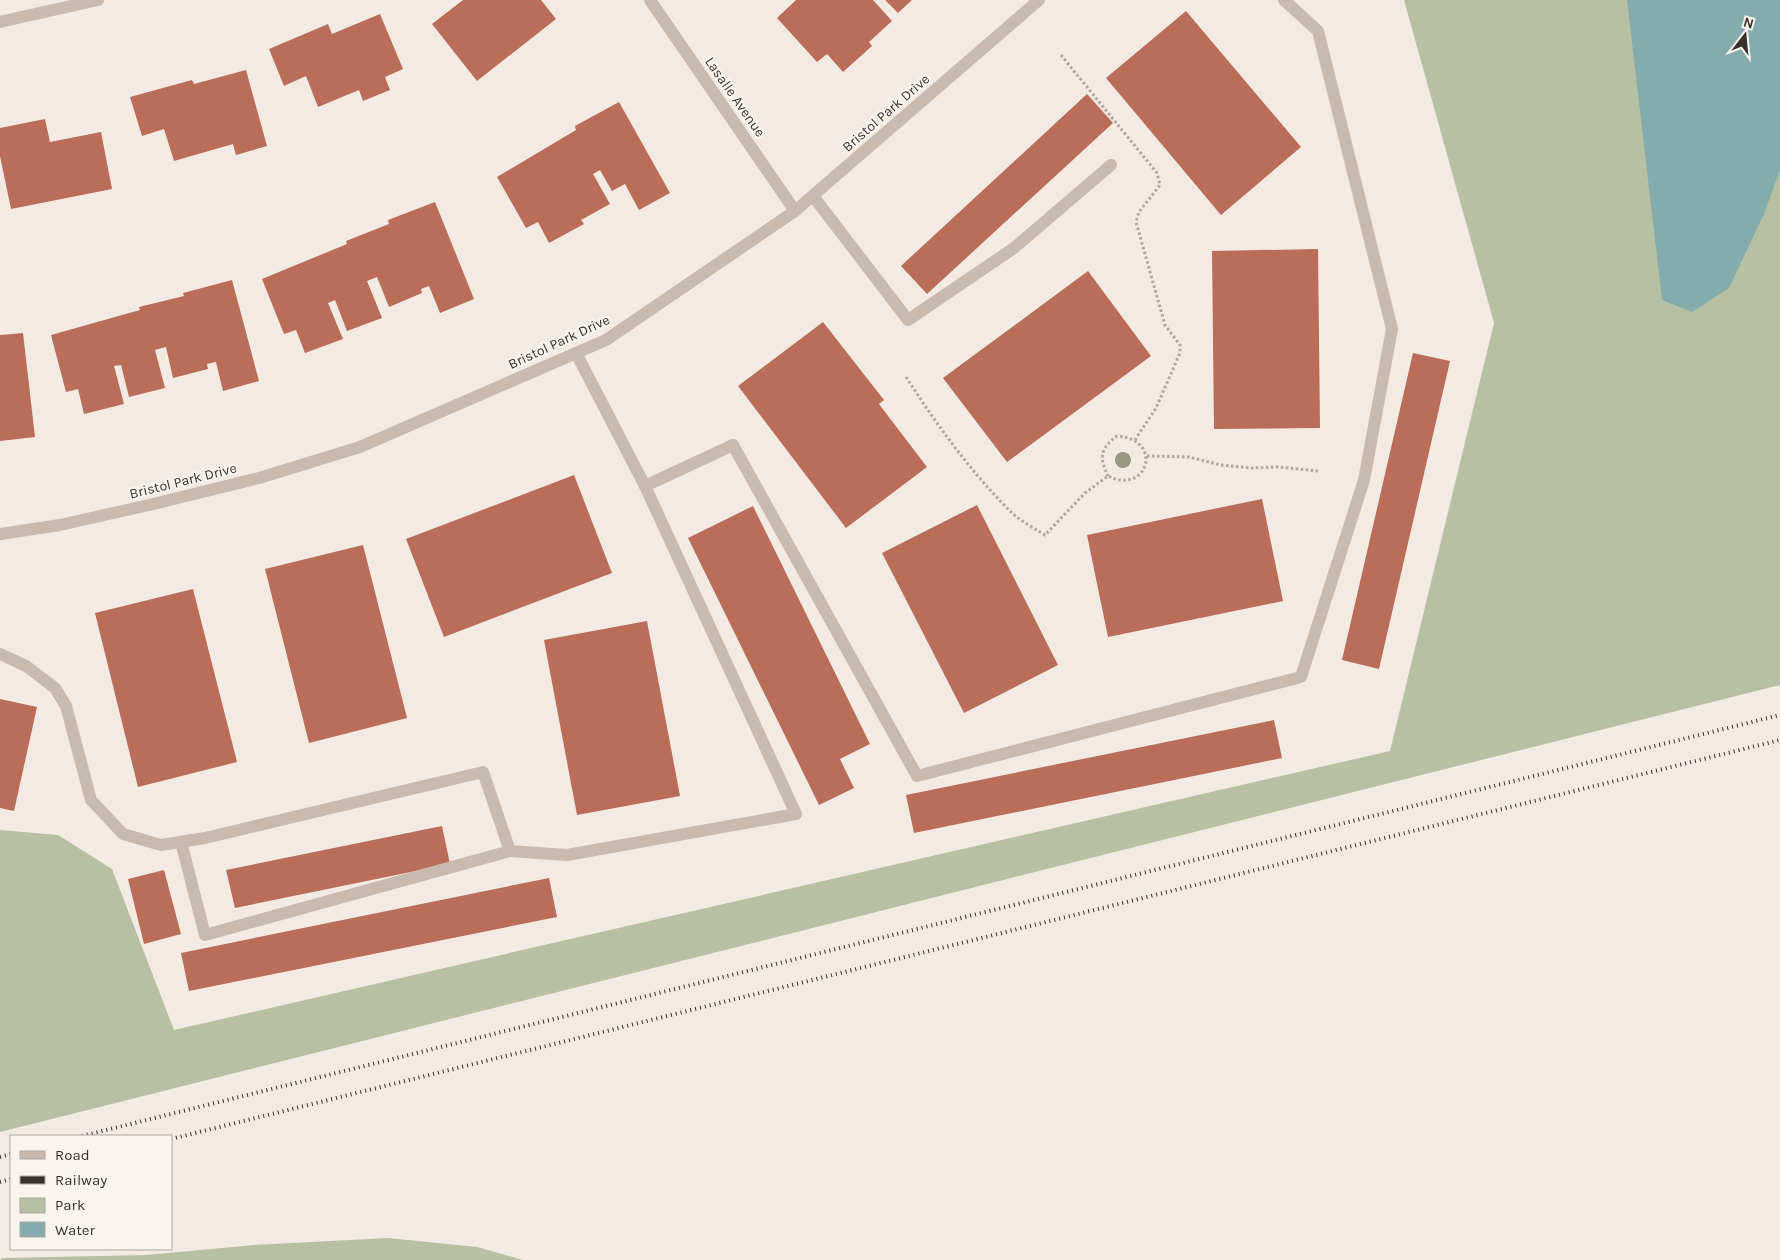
<svg xmlns="http://www.w3.org/2000/svg" width="1780" height="1260" viewBox="0 0 1780 1260" font-family="Karla,sans-serif">
<style>
.green{fill:#b8c0a4}
.water{fill:#85acac}
.building{fill:#ba6d59}
.lines{fill:none;stroke-linecap:round;stroke-linejoin:round}
.path{stroke:#b5a59a;stroke-width:3;stroke-dasharray:2.5 2.5;stroke-linecap:butt}
.minor{stroke:#c9bab0;stroke-width:12}
.rail{stroke:#39302d;stroke-width:4;stroke-dasharray:1 4;stroke-linecap:butt}
.tree{fill:#969882}
.labels{text-anchor:middle;dominant-baseline:central;stroke-width:4.5;stroke-linejoin:round;paint-order:stroke}
.street-label{font-size:14px;fill:#39302d;stroke:#faf4ef}
</style>
<rect width="100%" height="100%" fill="#f2eae3"/>
<g class="green">
<path d="M1404 0H1780V685L0 1132V830L58 835 112 869 174 1030 1390 751 1494 323Z"/>
<path d="M388 1238 477 1247 523 1260H0L2 1258 147 1255 254 1245Z"/>
</g>
<path class="water" d="M1627 0H1780V170L1764 214 1729 288 1692 312 1662 300Z"/>
<g class="building">
<path d="M463 0H541L556 19 477 81 432 24Z"/>
<path d="M796 0H873L892 21 869 42 872 46 843 72 827 54 817 62 777 18Z"/>
<path d="M885 0H912L898 13Z"/>
<path d="M1186 11 1301 147 1221 215 1106 78Z"/>
<path d="M380 14 403 69 385 77 390 90 363 101 359 90 318 107 306 76 284 86 269 49 328 24 332 34Z"/>
<path d="M246 70 267 146 236 155 233 144 174 161 164 129 142 136 130 97 192 80 194 84Z"/>
<path d="M1087 94 1113 123 927 294 901 266Z"/>
<path d="M619 102 670 193 639 210 625 184 612 191 600 170 593 174 610 204 581 220 584 224 549 243 538 222 526 228 497 177 576 130 575 126Z"/>
<path d="M45 119 50 142 101 132 112 189 11 209 0 156V128Z"/>
<path d="M435 202 474 299 440 313 429 286 421 289 422 293 389 307 377 277 367 281 382 318 347 331 335 300 328 303 343 339 305 353 296 330 284 334 262 279 347 244 346 241 389 224 388 220Z"/>
<path d="M1318 249 1320 428 1214 429 1212 251Z"/>
<path d="M1088 271 1151 356 1007 462 943 378Z"/>
<path d="M232 280 259 381 223 391 216 362 207 364 208 369 173 378 166 347 155 350 165 388 129 397 121 365 114 366 124 404 84 414 78 389 66 392 51 335 140 310 139 307 184 296 183 293Z"/>
<path d="M823 322 884 400 879 404 927 467 846 528 738 386Z"/>
<path d="M23 333 35 437 0 441V335Z"/>
<path d="M1413 353 1450 361 1379 669 1342 660Z"/>
<path d="M574 475 612 573 444 637 406 539Z"/>
<path d="M1262 499 1283 601 1108 637 1087 535Z"/>
<path d="M977 505 1058 665 964 713 882 553Z"/>
<path d="M753 506 870 744 840 759 854 788 819 805 688 538Z"/>
<path d="M363 545 407 718 309 743 265 569Z"/>
<path d="M193 589 237 762 138 787 95 613Z"/>
<path d="M647 621 680 796 577 815 544 640Z"/>
<path d="M0 699 37 707 14 811 0 808Z"/>
<path d="M1274 720 1282 758 914 833 906 795Z"/>
<path d="M442 826 450 864 235 908 226 870Z"/>
<path d="M164 870 181 934 144 944 128 879Z"/>
<path d="M549 878 557 917 189 991 181 953Z"/>
</g>
<g class="lines">
<g class="path">
<path d="M1061 55 1157 173 1160 185 1139 212 1136 222 1165 325 1180 345V353L1156 408 1135 440"/>
<path d="M906 377C937 425 970 471 1010 511 1020 521 1034 528 1045 535L1085 493 1108 476C1146 496 1166 440 1117 436 1100 449 1099 457 1108 476"/>
<path d="M1147 456 1189 457 1221 465 1252 468 1278 467 1318 471"/>
</g>
<g class="minor">
<path d="M650 0 795 211"/>
<path d="M0 22 98 0"/>
<path d="M813 196 908 320 1014 248 1111 165"/>
<path d="M576 353 645 486"/>
<path d="M0 534 60 525 149 505 259 478 360 447 606 340 795 211 1039 0"/>
<path d="M0 654 26 666 55 688 66 706 91 800 123 834 161 845 205 838 483 772 510 851 567 855 796 814 645 486 733 445 917 776 1301 677 1364 480 1392 329 1318 31 1284 0"/>
<path d="M181 842 205 935 510 851"/>
</g>
<g class="rail">
<path d="M82 1136 1780 715"/>
<path d="M171 1139 1780 740"/>
<path d="M0 1157 11 1154"/>
<path d="M0 1182 11 1179"/>
</g>
</g>
<circle class="tree" cx="1123" cy="460" r="8"/>
<g class="labels">
<g class="street-label">
<text transform="translate(735 97) rotate(55)">Lasalle Avenue</text>
<text transform="translate(886 113) rotate(-41)">Bristol Park Drive</text>
<text transform="translate(559 342) rotate(-25)">Bristol Park Drive</text>
<text transform="translate(183 481) rotate(-14)">Bristol Park Drive</text>
</g>
</g>
<rect x="10" y="1135" width="162" height="115" fill="#faf4ef" stroke="#ada6a1"/>
<rect x="20" y="1151" width="25" height="8" fill="#c9bab0" stroke="#ada6a1"/>
<text x="55" y="1160" font-size="15" fill="#39302d">Road</text>
<rect x="20" y="1176" width="25" height="8" fill="#39302d" stroke="#ada6a1"/>
<text x="55" y="1185" font-size="15" fill="#39302d">Railway</text>
<rect x="20" y="1198" width="25" height="15" fill="#b8c0a4" stroke="#ada6a1"/>
<text x="55" y="1210" font-size="15" fill="#39302d">Park</text>
<rect x="20" y="1222" width="25" height="15" fill="#85acac" stroke="#ada6a1"/>
<text x="55" y="1235" font-size="15" fill="#39302d">Water</text>
<g transform="translate(1745 35) rotate(16)" stroke="#faf4ef" stroke-width="4" paint-order="stroke">
<path d="M0-4L9 19L0 12L-9 19Z" fill="#39302d"/>
<text y="-8" font-size="14" font-weight="bold" text-anchor="middle" fill="#39302d">N</text>
</g>
</svg>
